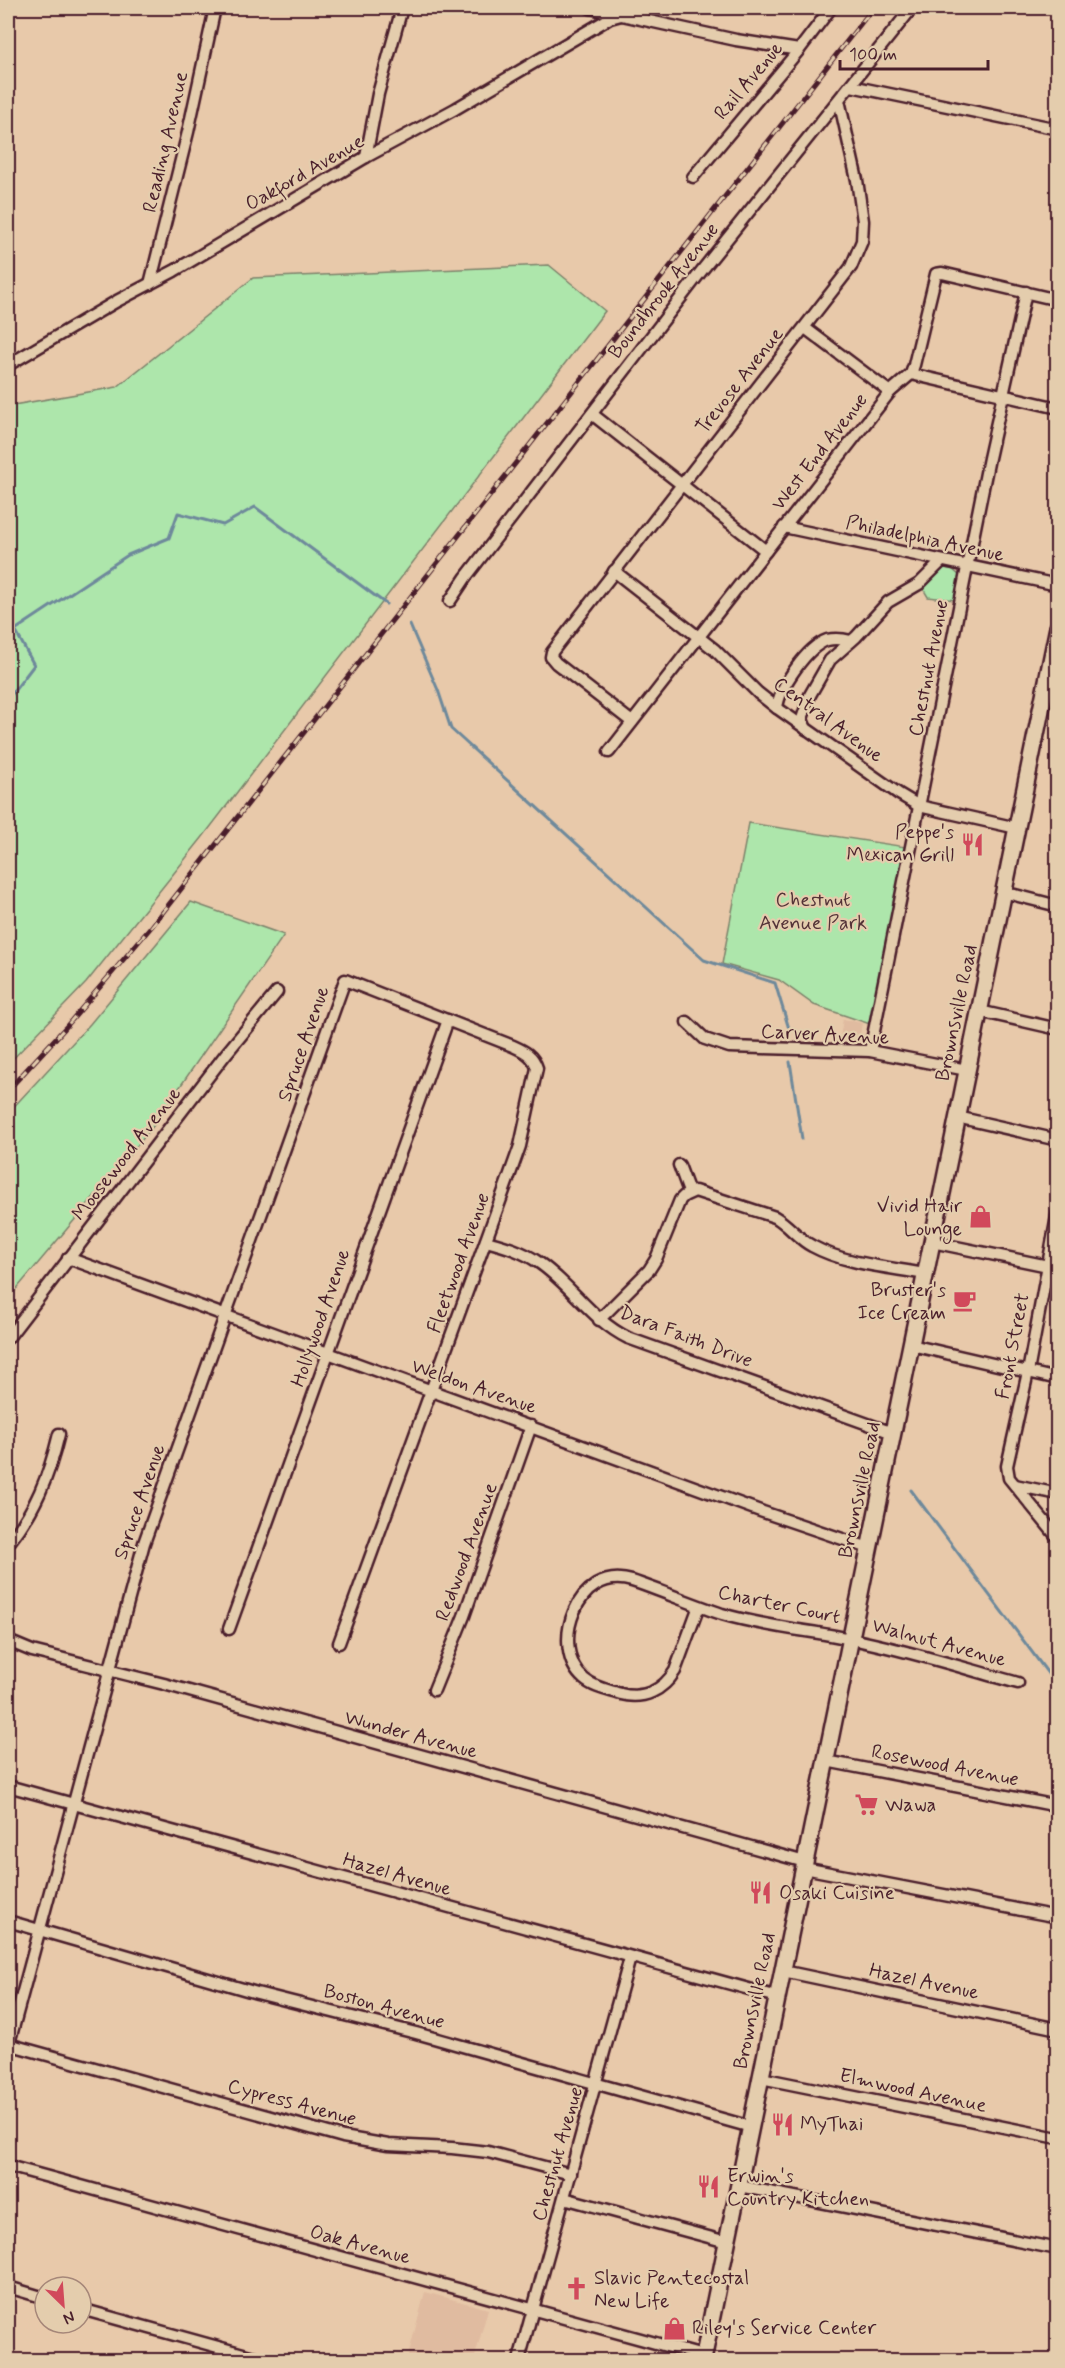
<svg xmlns="http://www.w3.org/2000/svg" width="1065" height="2368" viewBox="0 0 1065 2368" font-family="Mynerve,sans-serif">
<style>
.built{fill:#e0bba0}
.green{fill:#ade6ab;stroke:#7c826b;stroke-width:1.5}
.lines{fill:none;stroke-linecap:round;stroke-linejoin:round}
.stream{stroke:#6e899b;stroke-width:3}
.street-casing{stroke:#4a1f2b;stroke-width:15}
.secondary-casing{stroke:#4a1f2b;stroke-width:20}
.street{stroke:#e4cdad;stroke-width:10}
.secondary{stroke:#e4cdad;stroke-width:15}
.rail-casing{stroke:#4a1f2b;stroke-width:5}
.rail{stroke:#e4cdad;stroke-width:3;stroke-dasharray:9;stroke-linecap:butt}
.labels{text-anchor:middle;dominant-baseline:central;stroke-width:4.5;stroke-linejoin:round;paint-order:stroke}
.street-label{font-size:20px;fill:#4a1f2b;stroke:#e4cdad}
.poi-label{font-size:20px;fill:#4a1f2b;stroke:#e4cdad;text-anchor:start}
.park-label{font-size:20px;fill:#543338;stroke:#e4cdad}
</style>
<rect width="100%" height="100%" fill="#e8c9aa"/>
<filter id="ink" filterUnits="userSpaceOnUse"><feTurbulence type="fractalNoise" baseFrequency=".0167" numOctaves="2"/><feDisplacementMap in="SourceGraphic" scale="12" xChannelSelector="R" yChannelSelector="G"/><feConvolveMatrix kernelMatrix="1 2 1 2 8 2 1 2 1" color-interpolation-filters="sRGB"/></filter>
<g filter="url(#ink)">
<g class="built">
<path d="M843 1019 862 1023 859 1041 840 1037Z"/>
<path d="M425 2292 488 2309 474 2360H407Z"/>
</g>
<g class="green">
<path d="M549 265 605 311 202 838 86 983 8 1064V406L117 387 253 278Z"/>
<path d="M943 568 952 569 960 576 955 600 928 597 922 587Z"/>
<path d="M749 823 906 847 870 1024 814 1005 779 980 722 964Z"/>
<path d="M191 902 284 935 151 1129 8 1299V1113L90 1024Z"/>
</g>
<g class="lines">
<g class="stream">
<path d="M410 625 438 690 451 729 704 960 775 983 790 1032"/>
<path d="M8 699 34 665 15 630 128 555 169 538 178 513 223 525 255 507 386 604"/>
<path d="M790 1062 802 1139"/>
<path d="M911 1490 1058 1687"/>
</g>
<defs>
<g id="street">
<path d="M590 8 736 40 799 50"/>
<path d="M851 86 1058 129"/>
<path d="M366 157 378 94 402 8"/>
<path d="M693 177 799 50 831 8"/>
<path d="M150 284 188 132 215 8"/>
<path d="M805 328 890 392"/>
<path d="M8 365 117 301 174 271 366 157 455 109 610 18 621 15 627 8"/>
<path d="M911 374 1058 408"/>
<path d="M592 414 766 551"/>
<path d="M784 527 1058 585"/>
<path d="M614 571 715 650 758 693 777 708 899 794 919 806 1017 828"/>
<path d="M450 601 466 577 703 269 912 8"/>
<path d="M777 708C779 688 807 647 827 640 836 638 843 639 851 641"/>
<path d="M632 722 556 663 551 657 552 652 851 267 862 241 863 221 857 180 839 100"/>
<path d="M806 729 802 719 810 695 830 660 856 637 888 602 919 584 942 561"/>
<path d="M609 752 890 392 911 374 914 365 936 274 942 273 1058 300"/>
<path d="M1003 892 1058 906"/>
<path d="M979 1011 1058 1029"/>
<path d="M687 1022 705 1039 729 1047 870 1051 967 1070"/>
<path d="M870 1051 989 458 1026 292"/>
<path d="M957 1117 1058 1140"/>
<path d="M679 1165 689 1192"/>
<path d="M1058 1211 1028 1372 1007 1466 1009 1478 1058 1538"/>
<path d="M486 1241C505 1246 522 1251 538 1262 571 1284 591 1320 628 1338L893 1433"/>
<path d="M932 1242 1058 1268"/>
<path d="M68 1258 763 1512 869 1548"/>
<path d="M599 1320 649 1270 656 1259 680 1200 684 1196 695 1191 775 1217C789 1225 798 1239 812 1246 845 1264 888 1267 925 1274"/>
<path d="M8 1338 225 1055 277 992"/>
<path d="M911 1345 1058 1379"/>
<path d="M1015 1485 1058 1494"/>
<path d="M8 1544C35 1511 49 1476 59 1434"/>
<path d="M699 1606 675 1671C663 1690 644 1700 621 1694 609 1690 594 1688 584 1679 548 1648 577 1564 632 1581 662 1591 692 1604 722 1614 768 1628 818 1631 865 1642 916 1653 967 1669 1018 1683"/>
<path d="M229 1629 448 1020"/>
<path d="M8 1641 32 1651 164 1684 805 1862"/>
<path d="M434 1690 464 1616 531 1426"/>
<path d="M826 1761 1058 1806"/>
<path d="M8 1786 778 1997"/>
<path d="M804 1868 1058 1917"/>
<path d="M8 1921 257 1993 416 2033 751 2127"/>
<path d="M783 1971 1058 2029"/>
<path d="M8 2044 343 2137 388 2145 452 2148 488 2152 571 2174"/>
<path d="M8 2047 144 1543 345 980 513 1046C524 1051 533 1055 537 1068L520 1146 510 1174 339 1643"/>
<path d="M761 2078 1058 2138"/>
<path d="M8 2166 703 2356"/>
<path d="M739 2186 1058 2249"/>
<path d="M564 2198 727 2242"/>
<path d="M8 2287 45 2298"/>
<path d="M81 2309 265 2360"/>
<path d="M519 2360 630 1958"/>
</g>
<path id="secondary" d="M703 2360 1058 627"/>
</defs>
<use href="#street" class="street-casing"/>
<use href="#secondary" class="secondary-casing"/>
<use href="#street" class="street"/>
<use href="#secondary" class="secondary"/>
<defs>
<path id="rail" d="M8 1090 65 1028 152 926 873 8"/>
</defs>
<use href="#rail" class="rail-casing"/>
<use href="#rail" class="rail"/>
</g>
</g>
<defs>
<symbol id="restaurant-bare" viewBox="-9 -9 18 18"><path d="M-5-6h1v4h1v-4h1v4h1v-4h1v5L-1.5 .5V6h-2V.5L-5-1ZM5-6V6H3V1.5H1.5Q1.5-4 5-6Z" fill="#d1495b" stroke="#e4cdad" stroke-width="2.5" paint-order="stroke"/></symbol>
<symbol id="shop-bare" viewBox="-9 -9 18 18"><path d="M-5-2.5h2.3a2.7 3.5 0 0 1 5.4 0H5L5.5 6h-11ZM-1.5-2.5h3a1.5 2.3 0 0 0-3 0Z" fill="#d1495b" stroke="#e4cdad" stroke-width="2.5" paint-order="stroke"/></symbol>
<symbol id="cafe-bare" viewBox="-9 -9 18 18"><path d="M-5.5-4.5H6V0H3Q3 3.5 0 3.5H-2.5Q-5.5 3.5-5.5 0ZM3-3.2v2h1.7v-2ZM-6 4.5H4V6H-6Z" fill="#d1495b" stroke="#e4cdad" stroke-width="2.5" paint-order="stroke"/></symbol>
<symbol id="supermarket-bare" viewBox="-9 -9 18 18"><path d="M-6-5.5h2.5l.6 2H6L4.5 2H-2.5L-4.4-4H-6ZM-1.5 3.2a1.3 1.3 0 1 0 .1 0ZM3 3.2a1.3 1.3 0 1 0 .1 0Z" fill="#d1495b" stroke="#e4cdad" stroke-width="2.5" paint-order="stroke"/></symbol>
<symbol id="church-bare" viewBox="-9 -9 18 18"><path d="M-1.2-6h2.4v3.5h3.3v2.4h-3.3V6h-2.4V-.1h-3.3v-2.4h3.3Z" fill="#d1495b" stroke="#e4cdad" stroke-width="2.5" paint-order="stroke"/></symbol>
</defs>
<g fill-rule="evenodd">
<use href="#restaurant-bare" x="956" y="828" width="33" height="33"/>
<use href="#shop-bare" x="964" y="1200" width="33" height="33"/>
<use href="#cafe-bare" x="948" y="1284" width="33" height="33"/>
<use href="#supermarket-bare" x="850" y="1788" width="33" height="33"/>
<use href="#restaurant-bare" x="744" y="1876" width="33" height="33"/>
<use href="#restaurant-bare" x="766" y="2108" width="33" height="33"/>
<use href="#restaurant-bare" x="692" y="2170" width="33" height="33"/>
<use href="#church-bare" x="560" y="2272" width="33" height="33"/>
<use href="#shop-bare" x="658" y="2312" width="33" height="33"/>
</g>
<g class="labels">
<g class="street-label">
<text transform="translate(749 81) rotate(-50)">Rail Avenue</text>
<text transform="translate(166 142) rotate(-77)">Reading Avenue</text>
<text transform="translate(305 173) rotate(-30)">Oakford Avenue</text>
<text transform="translate(664 291) rotate(-52)">Boundbrook Avenue</text>
<text transform="translate(740 381) rotate(-52)">Trevose Avenue</text>
<text transform="translate(820 452) rotate(-52)">West End Avenue</text>
<text transform="translate(925 539) rotate(12)">Philadelphia Avenue</text>
<text transform="translate(929 668) rotate(-79)">Chestnut Avenue</text>
<text transform="translate(828 720) rotate(36)">Central Avenue</text>
<text transform="translate(957 1013) rotate(-78)">Brownsville Road</text>
<text transform="translate(825 1035) rotate(3)">Carver Avenue</text>
<text transform="translate(304 1044) rotate(-71)">Spruce Avenue</text>
<text transform="translate(127 1154) rotate(-52)">Moosewood Avenue</text>
<text transform="translate(459 1263) rotate(-70)">Fleetwood Avenue</text>
<text transform="translate(321 1318) rotate(-71)">Hollywood Avenue</text>
<text transform="translate(686 1337) rotate(21)">Dara Faith Drive</text>
<text transform="translate(1013 1346) rotate(-79)">Front Street</text>
<text transform="translate(474 1387) rotate(19)">Weldon Avenue</text>
<text transform="translate(860 1490) rotate(-78)">Brownsville Road</text>
<text transform="translate(140 1502) rotate(-71)">Spruce Avenue</text>
<text transform="translate(467 1552) rotate(-70)">Redwood Avenue</text>
<text transform="translate(779 1605) rotate(12)">Charter Court</text>
<text transform="translate(939 1643) rotate(15)">Walnut Avenue</text>
<text transform="translate(411 1735) rotate(15)">Wunder Avenue</text>
<text transform="translate(945 1766) rotate(11)">Rosewood Avenue</text>
<text transform="translate(397 1875) rotate(16)">Hazel Avenue</text>
<text transform="translate(924 1982) rotate(12)">Hazel Avenue</text>
<text transform="translate(755 2001) rotate(-78)">Brownsville Road</text>
<text transform="translate(384 2007) rotate(15)">Boston Avenue</text>
<text transform="translate(913 2091) rotate(12)">Elmwood Avenue</text>
<text transform="translate(292 2103) rotate(15)">Cypress Avenue</text>
<text transform="translate(558 2154) rotate(-74)">Chestnut Avenue</text>
<text transform="translate(360 2245) rotate(15)">Oak Avenue</text>
</g>
<g class="poi-label">
<text x="954" y="832" text-anchor="end">Peppe's<tspan x="954" dy="23">Mexican Grill</tspan></text>
<text x="962" y="1206" text-anchor="end">Vivid Hair<tspan x="962" dy="23">Lounge</tspan></text>
<text x="946" y="1290" text-anchor="end">Bruster's<tspan x="946" dy="23">Ice Cream</tspan></text>
<text x="885" y="1805">Wawa</text>
<text x="779" y="1893">Osaki Cuisine</text>
<text x="800" y="2124">MyThai</text>
<text x="727" y="2176">Erwin's<tspan x="727" dy="23">Country Kitchen</tspan></text>
<text x="594" y="2278">Slavic Pentecostal<tspan x="594" dy="23">New Life</tspan></text>
<text x="692" y="2328">Riley's Service Center</text>
</g>
<g class="park-label">
<text x="813" y="900">Chestnut<tspan x="813" dy="23">Avenue Park</tspan></text>
</g>
</g>
<rect width="1065" height="2368" fill="none" stroke="#e4cdad" stroke-width="30"/>
<rect x="15" y="15" width="1035" height="2338" fill="none" stroke="#4a1f2b" stroke-width="2" filter="url(#ink)"/>
<g transform="translate(63 2305) rotate(155)"><circle r="28" fill="#e4cdad" stroke="#a68779" stroke-width="1.5"/>
<path d="M0-4.5L10 22L0 15L-10 22Z" fill="#d1495b"/>
<text y="-9" font-size="16" font-weight="bold" text-anchor="middle" fill="#4a1f2b">N</text>
</g>
<path d="M840 60v9h148v-9" fill="none" stroke="#4a1f2b" stroke-width="3"/>
<text x="849" y="60" font-size="18" fill="#4a1f2b" stroke="#e4cdad" stroke-width="4.5" paint-order="stroke">100 m</text>
</svg>
